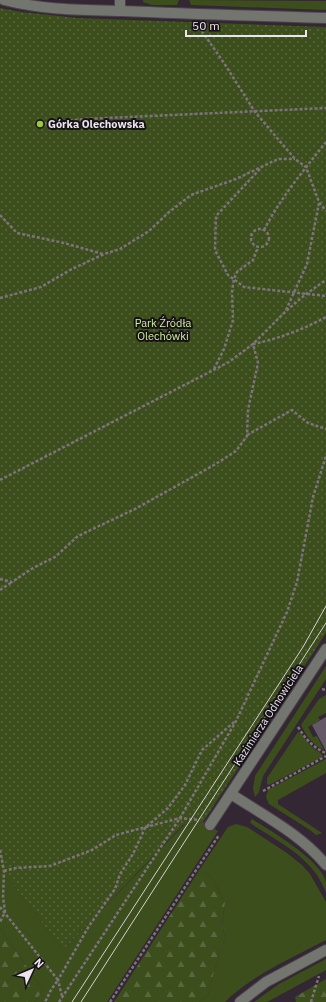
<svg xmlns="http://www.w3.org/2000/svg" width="326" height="1002" viewBox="0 0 326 1002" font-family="'IBM Plex Sans',sans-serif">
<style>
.grass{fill:#3d4e1d}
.forest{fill:url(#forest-firs)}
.park{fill:url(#park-dots)}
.building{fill:#665967}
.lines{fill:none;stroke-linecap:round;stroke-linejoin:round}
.minor-casing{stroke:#4d424d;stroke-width:12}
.path{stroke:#7d737d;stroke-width:2.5;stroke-dasharray:3 2;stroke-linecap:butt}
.minor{stroke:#72766e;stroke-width:10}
.tram{stroke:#d6ced6;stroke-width:1}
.poi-dot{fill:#9bcb32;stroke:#171218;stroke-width:1.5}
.labels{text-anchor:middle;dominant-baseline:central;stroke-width:4;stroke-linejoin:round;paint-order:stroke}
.poi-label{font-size:11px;font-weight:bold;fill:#ede5ed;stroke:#171218;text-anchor:start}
.park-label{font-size:11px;fill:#cff198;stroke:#171218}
.street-label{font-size:11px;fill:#ede5ed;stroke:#171218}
</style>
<defs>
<pattern id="forest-firs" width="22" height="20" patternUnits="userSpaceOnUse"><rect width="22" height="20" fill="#3d4e1d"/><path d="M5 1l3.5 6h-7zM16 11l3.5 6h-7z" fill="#59673e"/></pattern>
<pattern id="park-dots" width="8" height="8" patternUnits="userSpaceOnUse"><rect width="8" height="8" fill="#3d4e1d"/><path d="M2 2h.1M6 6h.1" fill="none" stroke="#59673e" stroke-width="1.8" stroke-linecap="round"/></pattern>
</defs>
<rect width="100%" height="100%" fill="#332733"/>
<g class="grass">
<path d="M143 0H179L177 5H152L143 2Z"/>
<path d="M189 0 326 1V10L191 5Z"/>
<path d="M326 666V679L263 776 259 792 255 797 253 789 255 776Z"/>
<path d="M326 695V713L318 717 320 720 308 727 313 737 317 736 324 750C314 746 306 736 301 725L319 699Z"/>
<path d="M298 732C304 734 306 742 312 747 315 750 320 752 323 755L322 757 269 785 267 784V778Z"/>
<path d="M326 759V773L278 800V804L322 833 316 835 310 830 269 804 266 797 268 790Z"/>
<path d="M252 819C270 830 322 861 326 882 326 885 326 889 326 892 323 886 320 880 317 875 302 853 275 839 253 825L250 822Z"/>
<path d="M203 822 218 831 107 1002H35L43 990 0 928V871L12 883 63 950 184 825Z"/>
<path d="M236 824 247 827 287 853 302 865 310 874 326 902V940C294 957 250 976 225 1002H199L208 995 215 968 225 938 222 924 225 903 212 878 200 869 228 827Z"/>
<path d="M326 959V970L267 1002H254L279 984Z"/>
</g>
<g class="forest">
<path d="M200 869 212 878 225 903 222 924 225 938 215 968 208 995 199 1002H114Z"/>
<path d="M0 928 43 990 35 1002H0Z"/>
<path d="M326 979V1002H296L295 997Z"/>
</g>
<path class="park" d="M0 8 21 12 77 18 326 27V633L203 822 183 825 63 950 12 883 0 871Z"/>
<path class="building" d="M326 717V751L312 725Z"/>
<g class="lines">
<defs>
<g id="minor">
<path d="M4 0C43 10 83 10 122 11 190 14 258 16 326 18"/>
<path d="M120 11V0"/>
<path d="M231 794C263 815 302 835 326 865"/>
<path d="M210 825 326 649"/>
<path d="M240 1002 266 982 326 950"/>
</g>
</defs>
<use href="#minor" class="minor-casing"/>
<g class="path">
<path d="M199 27 224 63 255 112 295 159 306 167 319 202 326 211"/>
<path d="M40 124 84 119 326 108"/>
<path d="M260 169 216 216 215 250 228 275 244 287 326 296"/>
<path d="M0 215 17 233 64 243 103 254"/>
<circle cx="260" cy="238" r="9"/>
<path d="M264 230C281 197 304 170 326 142"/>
<path d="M0 298 41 287 70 270 104 254 120 249 149 231 168 213 191 195 236 179 278 159H295"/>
<path d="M286 310 307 264 319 203"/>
<path d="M214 369 224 349 233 320 232 291 234 279 237 272 253 260 258 247"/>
<path d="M247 435 292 410 308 423 326 429"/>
<path d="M0 480 229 362 253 344 285 312 306 294 326 280"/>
<path d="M0 579 12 582 33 568 55 557 78 536 135 509 214 465 236 451 247 436 248 410 258 363 253 344C278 339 304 329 326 317"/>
<path d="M0 590 12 582"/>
<path d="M322 689 326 690"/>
<path d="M298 727C305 738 313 748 326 753"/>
<path d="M263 791 326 756"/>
<path d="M0 850 4 871 3 897 5 912 0 922"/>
<path d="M4 871 16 868 50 866 92 850 116 835 180 818 199 820"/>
<path d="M0 907 58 980 51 990 45 1002"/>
<path d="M62 996 58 980 89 926 115 889 120 874 133 854 145 828 168 808 185 785 202 750 234 722"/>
<path d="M59 1002 180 818 236 721 287 612 297 582 313 497 326 456"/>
<path d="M110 1002 219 835"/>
<path d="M311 1002 319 976"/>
</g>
<use href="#minor" class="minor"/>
<g class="tram">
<path d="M72 1002 303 647 326 606"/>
<path d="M81 1002 326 623"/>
</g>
</g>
<circle class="poi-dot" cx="40" cy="124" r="4"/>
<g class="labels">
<g class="poi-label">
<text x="48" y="124">Górka Olechowska</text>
</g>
<g class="park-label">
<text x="163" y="323">Park Źródła<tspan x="163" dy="13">Olechówki</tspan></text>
</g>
<g class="street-label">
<text transform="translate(268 715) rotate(-57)">Kazimierza Odnowiciela</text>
</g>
</g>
<g transform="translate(32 970) rotate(46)" stroke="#171218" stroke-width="3" paint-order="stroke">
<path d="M0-3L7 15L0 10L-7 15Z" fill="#ede5ed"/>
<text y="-6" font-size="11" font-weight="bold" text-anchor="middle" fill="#ede5ed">N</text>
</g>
<path d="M186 30v6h120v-6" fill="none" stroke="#ede5ed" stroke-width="2"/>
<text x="192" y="30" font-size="12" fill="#ede5ed" stroke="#171218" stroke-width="3" paint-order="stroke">50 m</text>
</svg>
